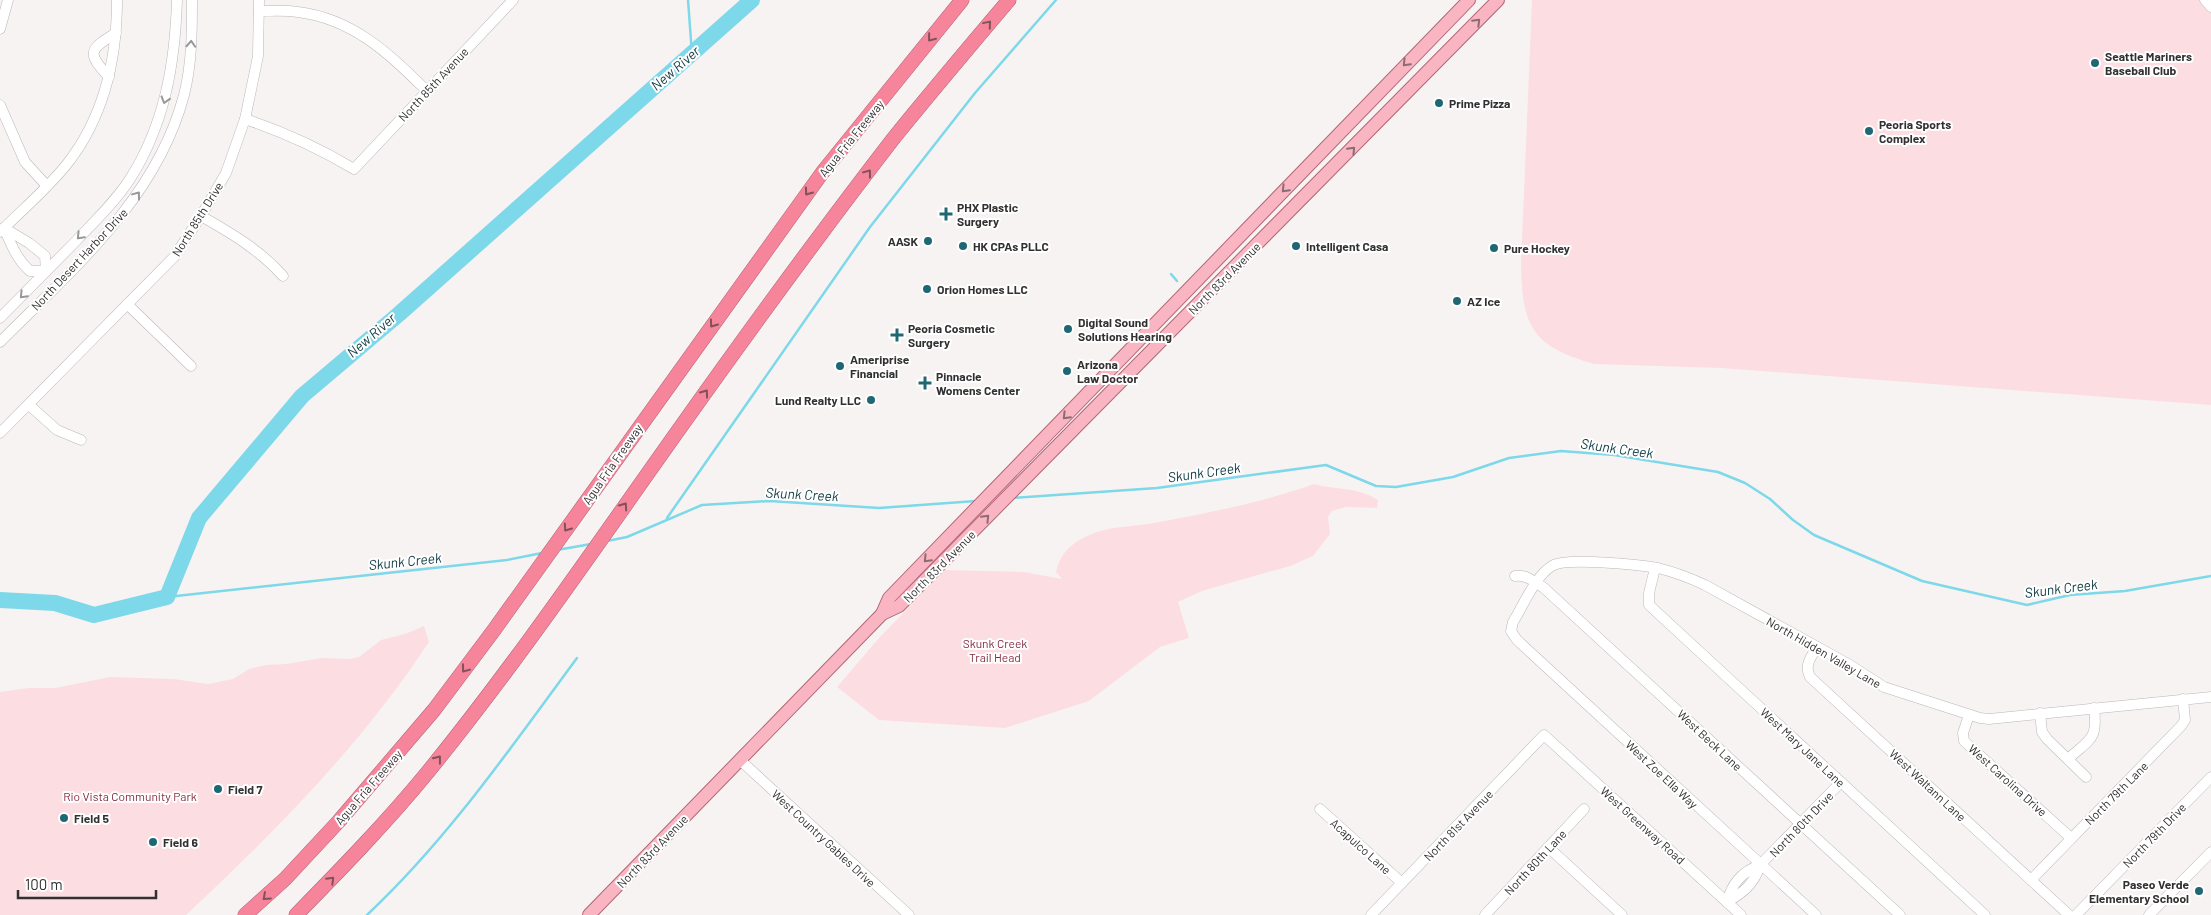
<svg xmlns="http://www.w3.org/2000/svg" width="2211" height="915" viewBox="0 0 2211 915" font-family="Barlow,sans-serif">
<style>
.green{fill:#fcdee2}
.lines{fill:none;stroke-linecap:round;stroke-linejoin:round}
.stream{stroke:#7dd8e9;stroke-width:2.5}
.river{stroke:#7dd8e9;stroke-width:16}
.minor-casing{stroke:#bbb6b7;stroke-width:11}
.major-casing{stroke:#b16775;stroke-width:14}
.highway-casing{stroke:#b16775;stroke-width:15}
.minor{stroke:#fff;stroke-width:10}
.major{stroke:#fab5c2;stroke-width:12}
.highway{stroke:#f6849a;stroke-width:14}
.oneway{stroke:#8c6c72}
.oneway2{stroke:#80525b}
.oneway3{stroke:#989898}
.poi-dot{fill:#1e6773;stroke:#fff;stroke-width:2}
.labels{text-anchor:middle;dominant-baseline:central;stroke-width:4;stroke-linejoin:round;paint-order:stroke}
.poi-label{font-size:12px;font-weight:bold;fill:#323031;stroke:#fff;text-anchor:start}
.street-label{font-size:12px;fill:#323031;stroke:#fff}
.park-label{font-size:12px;fill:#842d42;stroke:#fff}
.water-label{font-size:14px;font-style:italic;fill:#164148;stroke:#fff}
</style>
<rect width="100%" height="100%" fill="#f8f3f3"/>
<g class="green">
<path d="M1532 0H2211V405L1721 368 1594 364C1531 346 1522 326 1521 263Z"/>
<path d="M1314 484C1336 490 1358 487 1378 500L1377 508 1346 507 1332 511 1328 517 1330 534 1313 556 1290 566 1202 591 1178 602 1189 638 1160 647 1089 701 1005 728 879 720 837 687 879 638 945 570 1024 572 1062 579 1056 572C1060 554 1070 544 1087 536 1107 526 1132 527 1154 523 1208 513 1263 502 1314 484Z"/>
<path d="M424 626 429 642C362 744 275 832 186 915H0V692L28 688H55L110 677 174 679 208 684 233 679 249 669 266 665 286 664 322 658 350 659 359 657 381 640 405 634Z"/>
</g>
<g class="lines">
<g class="stream">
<path d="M688 0 692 54"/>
<path d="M1171 274 1177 281"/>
<path d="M1012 498 1157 488 1326 465 1376 486 1396 487 1453 477 1509 458 1561 451 1614 455 1718 472 1745 483 1770 499 1793 520 1814 535 1922 581 2027 605 2070 595 2125 591 2211 576"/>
<path d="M667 518 870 227 975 93 1056 0"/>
<path d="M607 541 627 537 702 505 770 501 879 508 976 501"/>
<path d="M557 550 591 544"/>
<path d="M167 597 507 560 542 553"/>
<path d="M367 915C448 839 512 746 577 658"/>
</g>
<path class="river" d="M0 600 55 603 94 615 167 597 199 518 302 396 399 314 752 0"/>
<defs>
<g id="minor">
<path d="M2205 0 2211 7"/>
<path d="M259 11C272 11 286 10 298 12 354 19 389 54 427 91"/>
<path d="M0 29 8 0"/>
<path d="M109 77C87 53 88 50 116 33"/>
<path d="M0 105 25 162 46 185"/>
<path d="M245 119C284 132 319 148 354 169L513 0"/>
<path d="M201 216C231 233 260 250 283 276"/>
<path d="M4 228C11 244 17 260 30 271H46"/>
<path d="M4 228 29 243 45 256 46 271"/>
<path d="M0 232C22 210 47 189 67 164 104 117 117 59 117 0"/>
<path d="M127 304 191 366"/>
<path d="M0 318C25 293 50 267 75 242 94 222 115 202 130 179 165 124 175 63 177 0"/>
<path d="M0 342C73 269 157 198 184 95 192 64 192 31 192 0"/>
<path d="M29 405 57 430 81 440"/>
<path d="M0 433 174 257 201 216 226 173 245 119 258 56 259 0"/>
<path d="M1655 568 1649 593V605L1985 915"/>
<path d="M1515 576C1526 574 1535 582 1544 588L1900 915"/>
<path d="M1817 647C1811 657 1804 665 1810 677L2069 915"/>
<path d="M2040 713 2042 732 2047 739 2086 777"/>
<path d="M1969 715 1963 733 1964 741 2071 838"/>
<path d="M2068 759C2090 739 2098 740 2094 708"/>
<path d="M740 760 909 915"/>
<path d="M1320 809 1402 883"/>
<path d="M1548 847 1622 915"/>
<path d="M2031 880 2181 726 2185 720 2183 699"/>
<path d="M1727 902C1732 883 1742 872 1760 865L1841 782"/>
<path d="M1727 902C1743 893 1755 883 1760 865"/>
<path d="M1371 915 1544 735 1741 915"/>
<path d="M1485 915 1584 809"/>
<path d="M1816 915 1517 640 1511 631 1513 622C1523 606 1536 575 1552 566 1566 557 1640 565 1658 568 1674 572 1690 578 1705 585L1850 665 1884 687 1980 718 1989 719 2211 697"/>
<path d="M2076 915 2211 777"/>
<path d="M2149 915 2211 852"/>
</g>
<g id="major">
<path d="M882 614 889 598 1469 0"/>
<path d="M589 915 882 614 899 606 915 590 1498 0"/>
</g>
<g id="highway">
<path d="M245 915 285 879 339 821 434 710 494 630 822 173 962 0"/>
<path d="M296 915C341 869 386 823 427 773 515 665 594 549 675 435 746 335 818 236 893 139 931 92 970 46 1009 0"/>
</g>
</defs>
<use href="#minor" class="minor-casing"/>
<use href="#major" class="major-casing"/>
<use href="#highway" class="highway-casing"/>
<use href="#minor" class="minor"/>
<use href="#major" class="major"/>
<use href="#highway" class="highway"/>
</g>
<defs><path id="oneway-chevron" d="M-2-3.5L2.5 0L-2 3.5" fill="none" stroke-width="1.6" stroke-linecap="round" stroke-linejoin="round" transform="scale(1.25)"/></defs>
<g class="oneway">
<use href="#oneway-chevron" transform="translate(1477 22) rotate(-45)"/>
<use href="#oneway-chevron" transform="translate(1406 63) rotate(134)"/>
<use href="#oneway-chevron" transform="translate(1352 150) rotate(-46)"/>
<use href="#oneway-chevron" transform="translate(1285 189) rotate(134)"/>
<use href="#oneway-chevron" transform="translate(1066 416) rotate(134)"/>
<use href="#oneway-chevron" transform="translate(986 518) rotate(-46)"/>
<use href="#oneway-chevron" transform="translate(927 559) rotate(134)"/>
</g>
<g class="oneway2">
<use href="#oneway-chevron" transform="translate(988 24) rotate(-50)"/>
<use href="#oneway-chevron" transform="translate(931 38) rotate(129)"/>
<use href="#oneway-chevron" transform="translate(868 173) rotate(-53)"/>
<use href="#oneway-chevron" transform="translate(808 192) rotate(126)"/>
<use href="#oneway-chevron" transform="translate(713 324) rotate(126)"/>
<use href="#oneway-chevron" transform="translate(705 393) rotate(-54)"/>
<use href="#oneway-chevron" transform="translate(624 506) rotate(-55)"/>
<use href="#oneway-chevron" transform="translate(567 528) rotate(125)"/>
<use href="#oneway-chevron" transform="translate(465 669) rotate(127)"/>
<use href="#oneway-chevron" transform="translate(438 759) rotate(-52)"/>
<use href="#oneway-chevron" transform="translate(331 880) rotate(-45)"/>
<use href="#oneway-chevron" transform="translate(266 897) rotate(138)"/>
</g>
<g class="oneway3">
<use href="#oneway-chevron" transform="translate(191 44) rotate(-87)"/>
<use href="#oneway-chevron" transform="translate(165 100) rotate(107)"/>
<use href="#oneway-chevron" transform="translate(137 195) rotate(-53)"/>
<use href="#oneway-chevron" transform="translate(80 236) rotate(134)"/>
<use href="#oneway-chevron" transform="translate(23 295) rotate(134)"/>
</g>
<g class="poi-dot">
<circle cx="2095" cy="63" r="5"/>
<circle cx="1439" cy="103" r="5"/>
<circle cx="1869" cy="131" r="5"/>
<path d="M943.5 206.5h5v5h5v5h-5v5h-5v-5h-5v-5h5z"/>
<circle cx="928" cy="241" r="5"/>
<circle cx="963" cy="246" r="5"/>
<circle cx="1296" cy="246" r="5"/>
<circle cx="1494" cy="248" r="5"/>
<circle cx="927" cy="289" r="5"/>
<circle cx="1457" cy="301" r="5"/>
<circle cx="1068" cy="329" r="5"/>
<path d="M894.5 327.5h5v5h5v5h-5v5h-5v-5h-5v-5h5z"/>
<circle cx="840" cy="366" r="5"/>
<circle cx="1067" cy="371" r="5"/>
<path d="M922.5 375.5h5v5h5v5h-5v5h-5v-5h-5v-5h5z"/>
<circle cx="871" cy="400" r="5"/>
<circle cx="218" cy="789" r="5"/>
<circle cx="64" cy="818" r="5"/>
<circle cx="153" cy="842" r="5"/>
<circle cx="2199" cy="891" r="5"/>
</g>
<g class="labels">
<g class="poi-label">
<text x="2105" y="56">Seattle Mariners<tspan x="2105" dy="14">Baseball Club</tspan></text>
<text x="1449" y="103">Prime Pizza</text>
<text x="1879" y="124">Peoria Sports<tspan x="1879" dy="14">Complex</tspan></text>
<text x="957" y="207">PHX Plastic<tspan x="957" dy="14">Surgery</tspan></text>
<text x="918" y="241" text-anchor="end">AASK</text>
<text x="973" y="246">HK CPAs PLLC</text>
<text x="1306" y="246">Intelligent Casa</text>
<text x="1504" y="248">Pure Hockey</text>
<text x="937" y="289">Orion Homes LLC</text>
<text x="1467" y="301">AZ Ice</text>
<text x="1078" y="322">Digital Sound<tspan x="1078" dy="14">Solutions Hearing</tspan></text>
<text x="908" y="328">Peoria Cosmetic<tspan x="908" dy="14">Surgery</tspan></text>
<text x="850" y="359">Ameriprise<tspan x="850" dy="14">Financial</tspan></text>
<text x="1077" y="364">Arizona<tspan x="1077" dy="14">Law Doctor</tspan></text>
<text x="936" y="376">Pinnacle<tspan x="936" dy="14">Womens Center</tspan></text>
<text x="861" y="400" text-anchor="end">Lund Realty LLC</text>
<text x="228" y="789">Field 7</text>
<text x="74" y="818">Field 5</text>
<text x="163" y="842">Field 6</text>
<text x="2189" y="884" text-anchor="end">Paseo Verde<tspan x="2189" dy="14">Elementary School</tspan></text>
</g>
<g class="street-label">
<text transform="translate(433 84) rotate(-47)">North 85th Avenue</text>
<text transform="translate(851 138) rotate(-51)">Agua Fria Freeway</text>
<text transform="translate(197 219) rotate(-58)">North 85th Drive</text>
<text transform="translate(79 259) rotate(-47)">North Desert Harbor Drive</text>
<text transform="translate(1224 278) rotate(-45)">North 83rd Avenue</text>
<text transform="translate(612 464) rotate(-55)">Agua Fria Freeway</text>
<text transform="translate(939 566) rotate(-45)">North 83rd Avenue</text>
<text transform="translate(1824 652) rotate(30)">North Hidden Valley Lane</text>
<text transform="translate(1710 740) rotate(43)">West Beck Lane</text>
<text transform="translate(1803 747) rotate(43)">West Mary Jane Lane</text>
<text transform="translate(1662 774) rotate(43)">West Zoe Ella Way</text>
<text transform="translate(2008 780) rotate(42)">West Carolina Drive</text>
<text transform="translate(1928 785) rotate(43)">West Waltann Lane</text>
<text transform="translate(368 787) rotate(-49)">Agua Fria Freeway</text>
<text transform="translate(2116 793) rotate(-45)">North 79th Lane</text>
<text transform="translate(1801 824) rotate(-46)">North 80th Drive</text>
<text transform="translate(1458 825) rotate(-46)">North 81st Avenue</text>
<text transform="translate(1643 825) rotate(42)">West Greenway Road</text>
<text transform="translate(2154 835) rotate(-46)">North 79th Drive</text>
<text transform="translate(824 838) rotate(43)">West Country Gables Drive</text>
<text transform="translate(1361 846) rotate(42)">Acapulco Lane</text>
<text transform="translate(652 851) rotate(-46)">North 83rd Avenue</text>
<text transform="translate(1535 862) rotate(-47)">North 80th Lane</text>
</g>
<g class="park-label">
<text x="995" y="643">Skunk Creek<tspan x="995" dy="14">Trail Head</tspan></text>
<text x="130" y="796">Rio Vista Community Park</text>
</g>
<g class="water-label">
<text transform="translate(675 68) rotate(-41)">New River</text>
<text transform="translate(371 335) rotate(-41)">New River</text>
<text transform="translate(1617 448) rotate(8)">Skunk Creek</text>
<text transform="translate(1204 472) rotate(-8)">Skunk Creek</text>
<text transform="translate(802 494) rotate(3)">Skunk Creek</text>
<text transform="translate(405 561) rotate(-6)">Skunk Creek</text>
<text transform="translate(2061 588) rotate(-7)">Skunk Creek</text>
</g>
</g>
<path d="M18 890v8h138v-8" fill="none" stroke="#323031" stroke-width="2.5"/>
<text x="25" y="890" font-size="15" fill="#323031" stroke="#ffffff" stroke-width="4" paint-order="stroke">100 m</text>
</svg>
